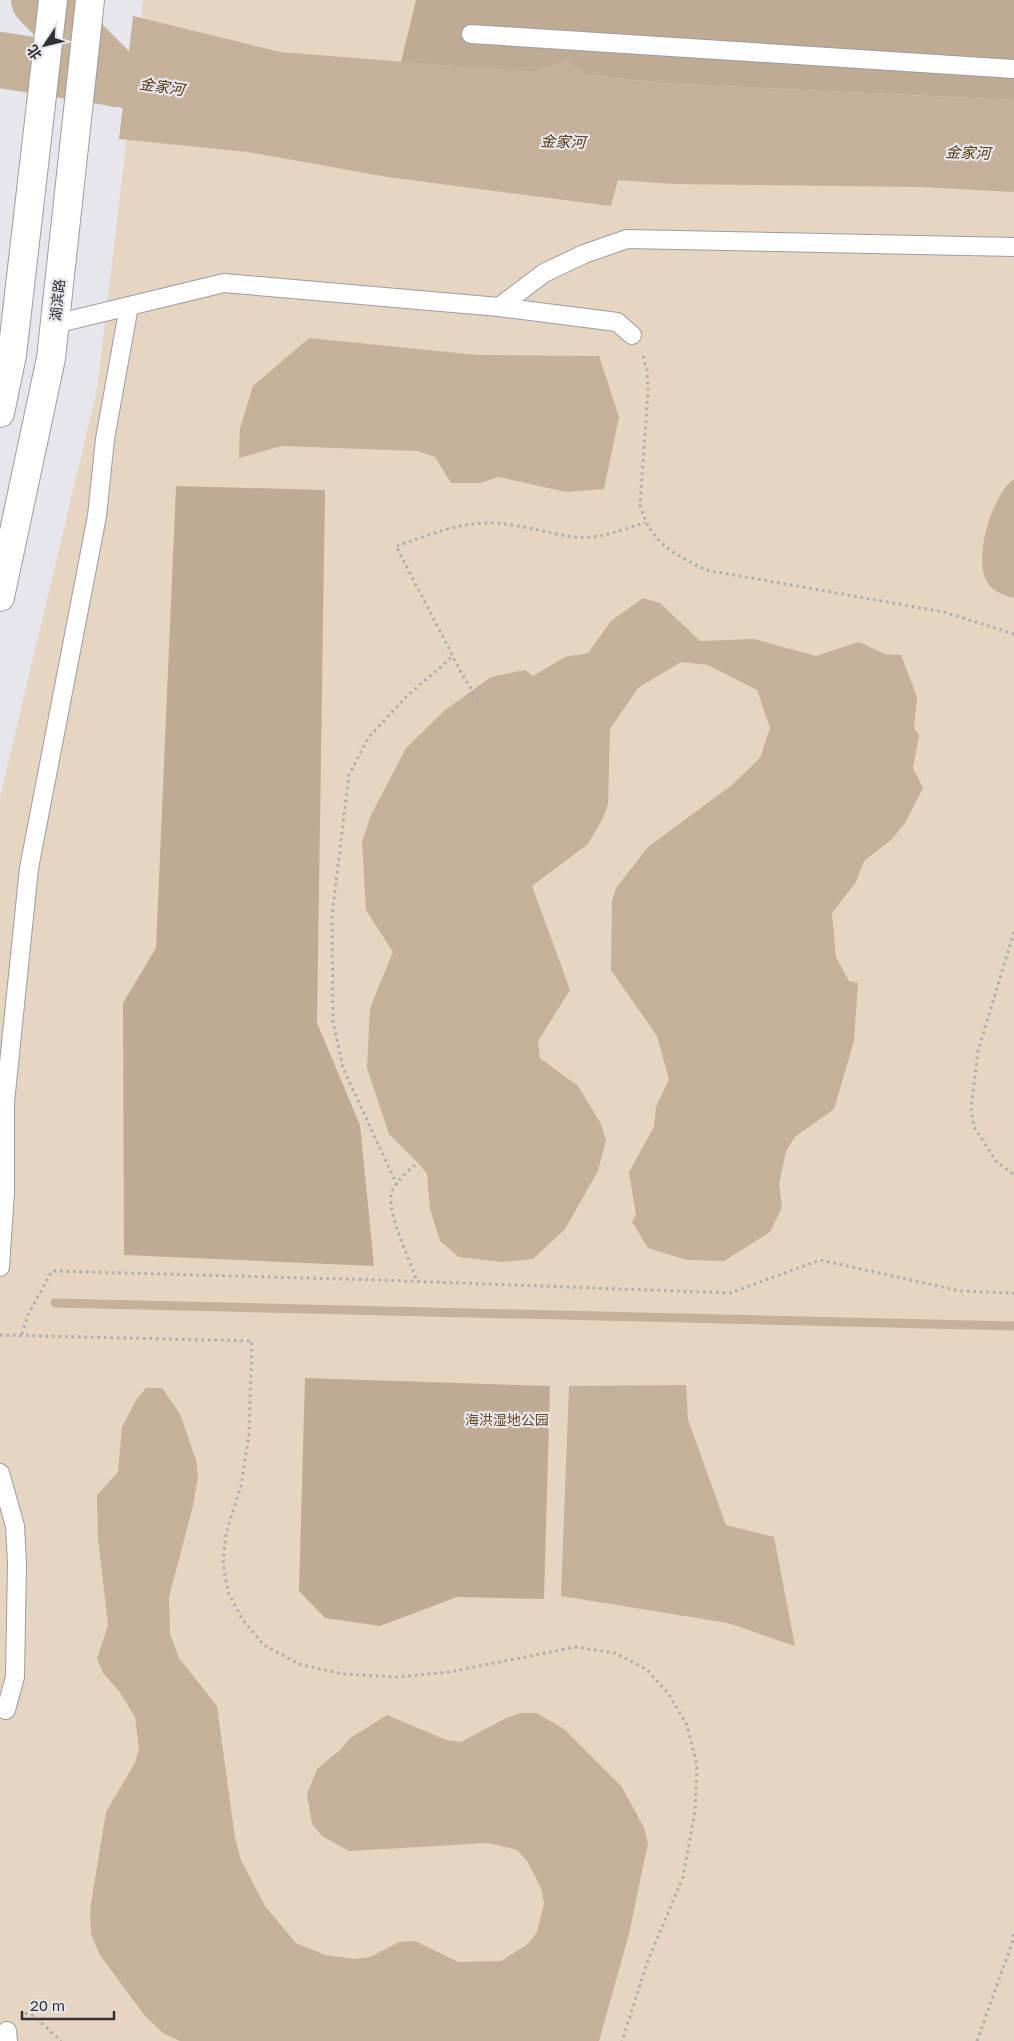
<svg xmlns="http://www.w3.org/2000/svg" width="1014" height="2041" viewBox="0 0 1014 2041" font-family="'Golos Text','Noto Sans SC',sans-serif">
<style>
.green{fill:#e6d5c1}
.forest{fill:#bfab94}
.water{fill:#c5b099}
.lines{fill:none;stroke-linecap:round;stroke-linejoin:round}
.stream{stroke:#c5b099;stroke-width:9}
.river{stroke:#c5b099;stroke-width:56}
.service-casing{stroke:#9d9ca2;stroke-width:20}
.secondary-casing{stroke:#9d9ca2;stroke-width:30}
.path{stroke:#adacb1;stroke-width:3;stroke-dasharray:2.5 4;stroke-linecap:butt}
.service{stroke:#fff;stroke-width:18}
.secondary{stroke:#fff;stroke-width:28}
.labels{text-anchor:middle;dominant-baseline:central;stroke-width:4.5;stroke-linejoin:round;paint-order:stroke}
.street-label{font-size:14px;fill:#323234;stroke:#e7e6ec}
.park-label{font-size:14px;fill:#694b22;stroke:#e7e6ec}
.water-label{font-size:15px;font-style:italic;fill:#54360a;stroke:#e7e6ec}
</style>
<rect width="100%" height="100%" fill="#e7e6ec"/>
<path class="green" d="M143 0H1014V2041H0V797L97 390Z"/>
<g class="forest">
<path d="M416 0H1014V100L658 83 584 74 568 61 532 72 401 62Z"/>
<path d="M176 486 325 490 317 1023 360 1125 374 1266 124 1255 123 1003 156 948Z"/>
<path d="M305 1378 550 1386 544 1599 457 1597 380 1626 325 1618 299 1591Z"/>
</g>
<g class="water">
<path d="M133 16 280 52 532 72 569 61 584 74 657 83 1014 100V192L920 187 673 184 618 180 611 206 387 177 248 152 119 139Z"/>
<path d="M309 338 477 355 599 356 619 417 604 489 566 492 499 477 480 483H451L435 457 418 451 282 446 239 458 240 428 253 386Z"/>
<path d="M1014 479V598C1005 596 997 593 990 586 970 564 992 494 1014 479Z"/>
<path d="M643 598 660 603 700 641 754 639 816 656 859 642 885 654 901 655 917 697 914 728 919 735 913 768 923 788 905 823 892 839 864 861 856 882 832 913 836 957 849 981 858 983 854 1041 834 1109 795 1137 786 1151 779 1184 782 1207 770 1232 724 1261 687 1260 648 1248 632 1222 636 1215 629 1172 654 1127 656 1107 669 1079 657 1036 611 970 612 901 616 888 648 847 732 785 760 758 770 728 757 690 708 665 681 662 638 688 610 729 608 804 603 818 588 844 532 886 570 990 538 1041 540 1058 578 1086 600 1122 606 1140 598 1171 565 1229 533 1259 503 1262 459 1257 440 1241 430 1209 427 1174 421 1166 389 1134 367 1068 370 1008 393 952 366 910 362 842 371 815 406 748 444 711 491 677 525 670 533 676 565 657 588 653 611 621Z"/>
<path d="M686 1385 688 1420 726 1525 774 1537 795 1646 728 1623 561 1596 569 1386Z"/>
<path d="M146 1388H162L180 1414 196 1460 198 1476 193 1506 169 1597 170 1634 179 1658 217 1706 235 1838 241 1860 265 1906 296 1943 325 1955 355 1959 370 1957 399 1942 415 1941 458 1962 501 1961 528 1944 537 1932 544 1903 541 1888 527 1861 517 1850 488 1843 349 1851 322 1836 312 1824 307 1794 317 1769 341 1749 349 1739 387 1715 446 1740 461 1742 506 1718 521 1713H536L564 1729 622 1787 644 1828 648 1843 629 1934 599 2041H180L163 2033 145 2016 100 1955 91 1934 90 1910 106 1812 135 1763 139 1748 135 1717 119 1691 103 1673 97 1659 108 1625 98 1538 97 1495 118 1472 122 1427 136 1400Z"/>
</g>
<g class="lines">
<path class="stream" d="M55 1303 1014 1326"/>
<g class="river">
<path d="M39 0 117 79"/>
<path d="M0 60 201 92"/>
</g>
<defs>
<g id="service">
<path d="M471 34 1014 69"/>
<path d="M499 307 617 322 632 335"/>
<path d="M55 324 224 283 499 307 544 273 584 254 627 239 1014 247"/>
<path d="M0 1267 5 1192V1102L29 868 97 516 105 439 129 306"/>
<path d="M0 1473 15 1526 17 1563 15 1677 6 1710"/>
<path d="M7 2031 8 2041"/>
</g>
<g id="secondary">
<path d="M0 413 12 355 53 0"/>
<path d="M0 597 51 358 90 0"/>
</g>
</defs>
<use href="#service" class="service-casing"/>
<use href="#secondary" class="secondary-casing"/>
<g class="path">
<path d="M643 356 647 371 648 390 640 505C651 543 672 553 706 570L944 612 1014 634"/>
<path d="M478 700 462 674 396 546C424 537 454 524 484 523 515 522 544 533 574 537 598 540 622 529 645 523"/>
<path d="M1014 932 978 1051 971 1108 974 1127 996 1161 1014 1175"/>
<path d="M415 1165C407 1172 393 1183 391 1195 388 1215 410 1261 417 1281"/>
<path d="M397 1185 343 1068 333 1021 332 915 349 775 368 738 406 697 453 656"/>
<path d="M22 1334 28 1315 52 1271 378 1280 730 1293 820 1260 961 1291 1014 1293"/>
<path d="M0 1335 252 1341 249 1434 241 1486 226 1533 223 1563 228 1592 242 1619 264 1645 299 1664 343 1674 397 1677 449 1672 576 1647 615 1653 646 1669 668 1693 687 1725 697 1765 695 1811 683 1877 647 1963 622 2041"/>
<path d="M25 2013 34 2016 61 2041"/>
<path d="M977 2041 1012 1943 1014 1930"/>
</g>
<use href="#service" class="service"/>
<use href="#secondary" class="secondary"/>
</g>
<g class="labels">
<g class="street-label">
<text transform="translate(57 300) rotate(-84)">湖滨路</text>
</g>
<g class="park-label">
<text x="507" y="1419">海洪湿地公园</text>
</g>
<g class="water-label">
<text transform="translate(162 86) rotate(9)">金家河</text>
<text transform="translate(563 141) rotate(2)">金家河</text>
<text transform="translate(968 152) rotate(2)">金家河</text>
</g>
</g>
<g transform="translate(45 45) rotate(235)" stroke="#e7e6ec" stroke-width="4" paint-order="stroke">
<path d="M0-4L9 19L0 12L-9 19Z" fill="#323234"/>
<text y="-8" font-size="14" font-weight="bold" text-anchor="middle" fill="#323234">北</text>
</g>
<path d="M22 2011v8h92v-8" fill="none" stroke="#323234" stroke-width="2.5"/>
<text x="30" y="2011" font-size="15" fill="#323234" stroke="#e7e6ec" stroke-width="4" paint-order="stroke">20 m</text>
</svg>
